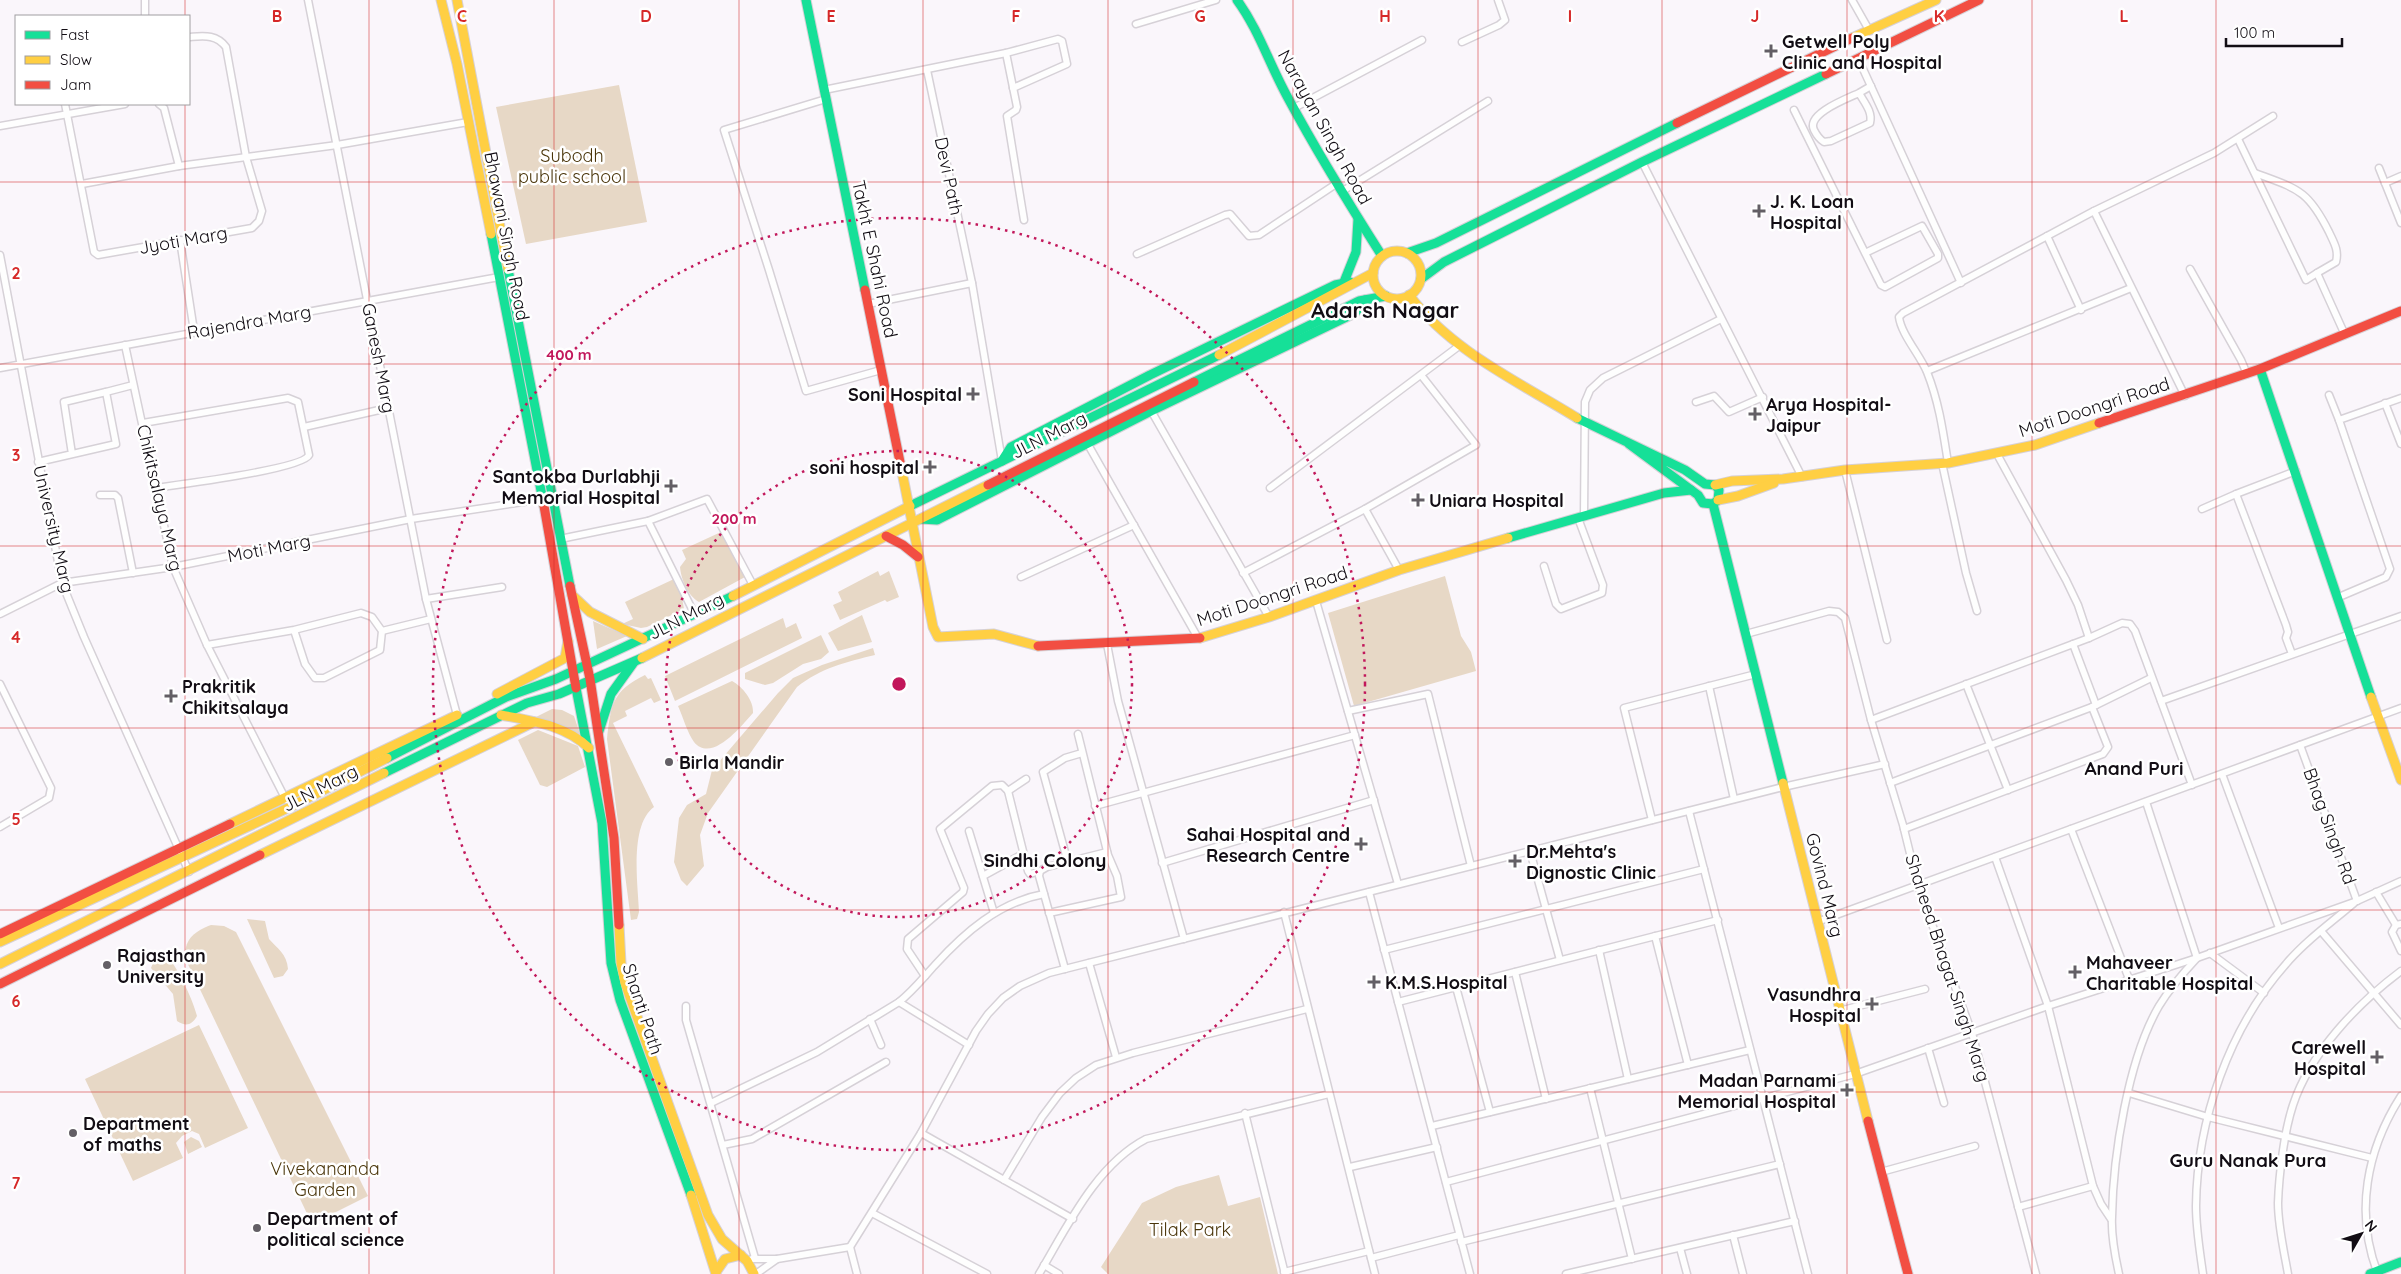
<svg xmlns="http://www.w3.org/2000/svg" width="2401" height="1274" viewBox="0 0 2401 1274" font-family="Quicksand,sans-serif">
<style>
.green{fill:#e7d8c6}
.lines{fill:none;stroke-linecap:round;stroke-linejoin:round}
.street-casing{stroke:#d6d1d7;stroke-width:9}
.fast-casing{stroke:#d6d1d7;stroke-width:11}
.slow-casing{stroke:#d6d1d7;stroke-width:11}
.jam-casing{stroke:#d6d1d7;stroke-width:11}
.street{stroke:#fefefe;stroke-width:6}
.fast{stroke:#16e098;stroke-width:9}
.slow{stroke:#ffcf43;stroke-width:9}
.jam{stroke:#f24e42;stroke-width:9}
.grid{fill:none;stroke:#d62828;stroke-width:1;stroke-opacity:0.55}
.ring{fill:none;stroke:#c2185b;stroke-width:2.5;stroke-dasharray:2.5 5}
.poi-dot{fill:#635f65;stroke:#fff;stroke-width:2}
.labels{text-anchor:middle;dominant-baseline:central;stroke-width:5;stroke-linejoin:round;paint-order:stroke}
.poi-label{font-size:18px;font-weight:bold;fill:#120d14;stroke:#fff;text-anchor:start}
.street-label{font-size:18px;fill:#120d14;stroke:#fff}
.park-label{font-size:18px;fill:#4a350a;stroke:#fff}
.neighbourhood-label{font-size:19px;font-weight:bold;fill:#120d14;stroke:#fff}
.district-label{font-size:22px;font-weight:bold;fill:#120d14;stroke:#fff}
.grid-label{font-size:16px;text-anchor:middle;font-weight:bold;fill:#d62828;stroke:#fff;stroke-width:5;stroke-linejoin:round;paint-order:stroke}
.centre{fill:#c2185b;stroke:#fff;stroke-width:2.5}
.ring-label{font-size:15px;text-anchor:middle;font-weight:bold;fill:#c2185b;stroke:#fff;stroke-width:5;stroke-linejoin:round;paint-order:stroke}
</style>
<rect width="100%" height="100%" fill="#faf6fb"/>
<g class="green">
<path d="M619 85 647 222 526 244 496 107Z"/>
<path d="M721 532 746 574 745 577 699 602C688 596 681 579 680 567L686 559 682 550Z"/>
<path d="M878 571 880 576 889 571 899 597 887 602 885 600 840 620 833 605 842 601 838 592Z"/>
<path d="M1445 576 1461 636 1471 652 1476 671 1354 706 1328 613Z"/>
<path d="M674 579 682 598 684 609 647 627 641 628 622 624 633 619 625 602Z"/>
<path d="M862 615 872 642 838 651 828 633Z"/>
<path d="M783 618 786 628 796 623 802 638 675 701 665 676Z"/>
<path d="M593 621 627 636 597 649Z"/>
<path d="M821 635 829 652 821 659 803 664 773 683 765 685 745 679V673Z"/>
<path d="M873 648 875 655C846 662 821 668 797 687L708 813 700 835 704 866 687 886 681 880 674 862 679 818 687 805 706 794 712 770 778 693 793 678 822 665Z"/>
<path d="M645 675 648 679 651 678 661 700 654 703 651 698 625 711 627 716 613 723 654 807C629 825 638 885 639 912L637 919 631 920 607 739C611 705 612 691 645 675Z"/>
<path d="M732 681C743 687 754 701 753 713 742 725 712 764 694 742 687 732 683 717 678 706Z"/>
<path d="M552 709 562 710 574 716 580 734 536 717Z"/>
<path d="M538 730 578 746 585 767 547 787 540 785 518 740Z"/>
<path d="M247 919 265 921 269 939C277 948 287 954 288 969L283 976 274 978Z"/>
<path d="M211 925 224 926 236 932 368 1196 312 1224 185 958C184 939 195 931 211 925Z"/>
<path d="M160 954H165C177 965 193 1000 197 1016 192 1025 186 1027 177 1021L173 994 151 968 155 958Z"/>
<path d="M199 1025 248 1128 205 1148 199 1134 192 1131 182 1136 176 1143 183 1158 133 1181 85 1079Z"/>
<path d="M191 1137 199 1141 202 1147 188 1154 184 1142Z"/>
<path d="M1219 1175 1228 1206 1260 1197 1278 1274H1108L1101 1267 1142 1203 1176 1187Z"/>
</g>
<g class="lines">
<defs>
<g id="street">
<path d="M145 0V16"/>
<path d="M308 0 426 599 457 715"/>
<path d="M1852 0 1869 30"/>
<path d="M1136 24 1216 0"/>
<path d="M1462 42 1499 25 1505 20 1498 0"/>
<path d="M1006 53 1017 107 1016 110 1007 116 1024 220"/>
<path d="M1858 58 1961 283"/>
<path d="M927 70 972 283 1002 461"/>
<path d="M824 90 1006 53 1058 39 1062 41 1067 64 1013 88"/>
<path d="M1859 93C1864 102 1873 112 1870 123L1831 141 1824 142C1819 139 1817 136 1814 130 1806 114 1846 99 1859 93L1871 86"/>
<path d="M826 99 724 130 769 270 806 391 881 370"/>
<path d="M65 104 94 252 98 255 252 228 259 221 262 211 246 157 226 47C216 34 204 36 189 37"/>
<path d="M159 104 164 108 179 166"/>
<path d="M1294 108 1422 40"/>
<path d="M1794 110 1881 285 1885 287 1938 258V254L1922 226 1865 253"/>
<path d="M0 126 125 104"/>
<path d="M2238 139 2306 280 2317 273 2345 335"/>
<path d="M1642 162 1802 477"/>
<path d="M2379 168 2401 223"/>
<path d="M2255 173C2298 189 2308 190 2329 232 2334 243 2339 250 2336 262L2317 273"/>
<path d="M2385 183 2401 176"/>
<path d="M82 184 179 166 337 145 468 122"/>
<path d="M1341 192 1488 101"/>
<path d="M2094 211 2185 396"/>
<path d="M2047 236 2081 310"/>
<path d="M180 240 194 331"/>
<path d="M1137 254 1225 215 1230 214 1249 236 1259 235 1336 184"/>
<path d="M0 255 62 583 84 637 189 872"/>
<path d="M2190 269 2241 360 2247 374"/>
<path d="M868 304 972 283"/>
<path d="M125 345 173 567 207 645 286 800"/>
<path d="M0 368 499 277"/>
<path d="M1927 371 2131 288"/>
<path d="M106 392 133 385"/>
<path d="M2329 395 2339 420"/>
<path d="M1696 402 1714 396 1729 412 1763 397"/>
<path d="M2385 403 2401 444"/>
<path d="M1149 407 1269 617"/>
<path d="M143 423 288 398 298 402 309 455C303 469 176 485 155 488"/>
<path d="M304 427 388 408"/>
<path d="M1086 441 1198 638"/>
<path d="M1997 454 2066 580 2078 605 2089 638"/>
<path d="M38 462 116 444 106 392 64 402 72 454"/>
<path d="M1942 463 1966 573 1977 611"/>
<path d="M1948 463C1943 431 1939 402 1927 372 1920 355 1901 334 1899 317L1903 313 2094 211 2214 153 2273 116"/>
<path d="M1845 470 1887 640"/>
<path d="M1270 488 1459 346"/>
<path d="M100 495H115L118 498 133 573"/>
<path d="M1365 509 1399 570"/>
<path d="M2202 509 2236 494"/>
<path d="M1584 516 1585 402 1590 390 1603 378 1721 319"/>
<path d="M648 521 707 499 753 585"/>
<path d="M560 539 648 521 695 615"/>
<path d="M1544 566 1556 604 1561 609 1602 593 1603 585 1578 518"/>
<path d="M1243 573 1365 509 1476 445 1421 375"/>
<path d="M1021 577 1134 525"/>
<path d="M2339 597 2386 577 2390 569 2339 420 2401 398"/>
<path d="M426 599 502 587"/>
<path d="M1316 601 1398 884"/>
<path d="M0 614 62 583 173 567 411 519 543 499"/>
<path d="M382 631 431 619"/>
<path d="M1746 634 1829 611 1838 612 1845 618 1871 720 1903 825 1918 886 1972 1033 2036 1274"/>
<path d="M1107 644 1118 701 1184 939"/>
<path d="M2073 644 2096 705"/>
<path d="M207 645 294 630 361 613 372 617 382 631 380 650 324 678H315L305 664 294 630"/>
<path d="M2292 654 2286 638 2288 632 2286 625 2236 494 2296 471"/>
<path d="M0 684 51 788 49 798 0 827"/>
<path d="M1966 684 2008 790"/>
<path d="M1709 686 1734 799"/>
<path d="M2161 701 2401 616"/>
<path d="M1348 711 1428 694 1471 866"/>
<path d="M1871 720 2089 638 2122 623 2130 624 2135 631 2192 785"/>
<path d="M2300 745 2357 901"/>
<path d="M2222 774 2279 928"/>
<path d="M1890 783 2092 707 2151 678"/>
<path d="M1008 791 1028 871 1030 874 1040 871"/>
<path d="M1095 806 1355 735"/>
<path d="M1689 811 1808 1274"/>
<path d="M1652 820 1624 708 1756 674"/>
<path d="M1904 829 2103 754 2108 747 2092 707"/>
<path d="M2071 829 2129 979"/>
<path d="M969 831 994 913"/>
<path d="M1530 851 1560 960"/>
<path d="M1995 857 2048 1006 2093 1186 2101 1204 2111 1219"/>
<path d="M1068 863 1043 772 1065 758 1082 753"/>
<path d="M1162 863 1374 800"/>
<path d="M983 876 1023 854"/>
<path d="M1369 892 1470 1274"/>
<path d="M2376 892 2396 925"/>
<path d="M1284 912 1375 1274"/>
<path d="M1049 913 1121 897 1117 876 1108 855 1078 734"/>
<path d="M1817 922 2401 708"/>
<path d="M2401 924 2396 925 2392 932 2401 951"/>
<path d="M2321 931 2401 1025"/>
<path d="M1655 936 1688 1065"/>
<path d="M1384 950 1704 869"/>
<path d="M1599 950 1628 1079"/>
<path d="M2210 953 2264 993"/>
<path d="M1089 963 1116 1057"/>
<path d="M1065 969 1039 876 1040 871 1047 867 1107 852"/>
<path d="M1515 972 1546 1099"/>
<path d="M925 976 907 949 908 939 963 892 964 888 940 829 992 786 1002 785 1008 791 1026 779"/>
<path d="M1456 987 1490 1112"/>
<path d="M899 1002 969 1045"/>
<path d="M1398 1002 1718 920"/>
<path d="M686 1006V1020L755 1258"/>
<path d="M1839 1011 1925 989"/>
<path d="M870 1019 881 1045"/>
<path d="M1928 1048 1944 1103"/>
<path d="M1590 1088 1632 1259"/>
<path d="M2129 1093 2208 1117 2372 1158"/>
<path d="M711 1103 817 1052 899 1002C913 991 923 978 935 965 964 933 999 902 1044 894"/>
<path d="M1245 1113 1285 1274"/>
<path d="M1432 1126 1750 1050"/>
<path d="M921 1133 1073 1219"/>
<path d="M723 1145 752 1139 886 1062"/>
<path d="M1350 1167 1437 1147"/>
<path d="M1881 1172 1975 1146"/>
<path d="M1004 1180 1042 1117 1060 1093 1076 1078 1096 1065 1133 1053 1307 1009"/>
<path d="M1446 1182 1855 1074 2048 1006 2197 958 2357 901 2401 881"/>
<path d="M2018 1207 2093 1186"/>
<path d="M872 1213 987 1274"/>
<path d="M1733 1235 1743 1274"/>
<path d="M1461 1242 1780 1164"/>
<path d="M850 1247 857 1274"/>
<path d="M1680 1248 1687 1274"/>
<path d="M1371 1258 1459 1235"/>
<path d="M752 1259H777L756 1274"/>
<path d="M777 1259 850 1247 921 1133 976 1031 988 1014 1003 998 1020 986 1049 973 1783 787 1885 764"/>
<path d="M1044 1265 1059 1274"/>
<path d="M1284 1272 1369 1251"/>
<path d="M1039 1274C1067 1227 1096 1165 1146 1139L1329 1094"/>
<path d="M1566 1274 1795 1221"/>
<path d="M2119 1274C2115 1256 2111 1235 2112 1217 2113 1156 2128 1059 2159 1006 2170 988 2183 973 2197 958L2146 802"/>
<path d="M2203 1274C2200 1252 2196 1229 2196 1206 2197 1120 2229 1028 2286 964 2305 941 2332 922 2354 903"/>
<path d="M2288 1274C2284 1251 2278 1226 2278 1203 2279 1175 2284 1132 2293 1105 2310 1053 2358 1003 2401 971"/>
<path d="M2378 1274C2354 1213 2367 1149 2401 1096"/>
</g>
<g id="fast">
<path d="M806 0 865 290"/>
<path d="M1237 0C1259 30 1270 66 1288 98 1317 152 1349 204 1382 256"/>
<path d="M491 234 544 506"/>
<path d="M1407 253 1436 243 1677 123"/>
<path d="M508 269 570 586"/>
<path d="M1421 279 1444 262 1642 162 1826 74"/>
<path d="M1344 282 1356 252 1358 219"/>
<path d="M2260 369 2371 697"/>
<path d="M1194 382 1359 301 1386 296"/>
<path d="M1577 418 1685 470 1705 484 1715 485 1719 490 1718 500 1713 504 1703 503 1698 495 1629 444"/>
<path d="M1002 461 1011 447 1150 375 1335 285 1350 282"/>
<path d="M1713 504 1783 783"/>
<path d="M910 506 1219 355"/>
<path d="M921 519 937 520 1151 411 1355 313 1365 300"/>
<path d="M1508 538 1664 493 1691 490"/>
<path d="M576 688 602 823 611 963 620 1000 691 1195"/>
<path d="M599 731 611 694 634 662"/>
<path d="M387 758 506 697 556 679 733 596"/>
<path d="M384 773 527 703 559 694 642 658"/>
<path d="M2370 1274 2401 1262"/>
</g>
<g id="slow">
<path d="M441 0 457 64 491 234"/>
<path d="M457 0 508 269"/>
<path d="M1852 38 1936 0"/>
<circle cx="1397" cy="275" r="24"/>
<path d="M1409 295C1451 351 1519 382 1577 418"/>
<path d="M1219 355 1373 273"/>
<path d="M901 467 933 627 938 637 994 634 1038 646"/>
<path d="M1715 485 1732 481 1783 479 1845 470 1948 463 2035 445 2099 423"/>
<path d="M1718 500 1738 496 1774 483"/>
<path d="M572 595 590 612 643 639"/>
<path d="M733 596 910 506"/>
<path d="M1200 638 1269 617 1399 570 1508 538"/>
<path d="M642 658 988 485"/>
<path d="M497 694 565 658 568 641"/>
<path d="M2371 697 2401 780"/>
<path d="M501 715C533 721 565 725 589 748"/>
<path d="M1783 783 1868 1121"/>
<path d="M230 824 457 715"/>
<path d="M260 855 534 722"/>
<path d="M619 925 621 963 625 983 708 1215 722 1239 747 1261 754 1274"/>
<path d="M0 942 290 807 387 758"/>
<path d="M0 964 384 773"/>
<path d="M691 1195 716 1274"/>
<path d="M716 1272 725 1259 741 1255"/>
</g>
<g id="jam">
<path d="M1826 74 1979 0"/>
<path d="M1677 123 1852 38"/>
<path d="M865 290 901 467"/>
<path d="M2099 423 2260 369 2401 311"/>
<path d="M988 485 1194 382"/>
<path d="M544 506 576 688"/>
<path d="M886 536 903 545 918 557"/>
<path d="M570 586 590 679 614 838 619 925"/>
<path d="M1038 646 1200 638"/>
<path d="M0 934 230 824"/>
<path d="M0 984 260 855"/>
<path d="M1868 1121 1908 1274"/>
</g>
</defs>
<use href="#street" class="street-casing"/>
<use href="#fast" class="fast-casing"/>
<use href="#slow" class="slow-casing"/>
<use href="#jam" class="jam-casing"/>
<use href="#street" class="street"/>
<use href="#fast" class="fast"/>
<use href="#slow" class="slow"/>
<use href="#jam" class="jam"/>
</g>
<path class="grid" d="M185 0V16M369 0V1274M554 0V1274M739 0V1274M923 0V1274M1108 0V1274M1293 0V1274M1478 0V1274M1662 0V1274M1847 0V1274M2032 0V1274M2216 0V1274M185 104V1274M0 182H2401M0 364H2401M0 546H2401M0 728H2401M0 910H2401M0 1092H2401"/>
<g class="ring">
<circle cx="899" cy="684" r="233"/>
<circle cx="899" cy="684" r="466"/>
</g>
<g class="poi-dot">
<path d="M1768.5 43.5h5v5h5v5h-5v5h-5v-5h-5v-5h5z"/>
<path d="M1756.5 203.5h5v5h5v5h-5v5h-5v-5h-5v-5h5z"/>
<path d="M970.5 386.5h5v5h5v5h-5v5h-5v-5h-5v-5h5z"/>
<path d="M1752.5 406.5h5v5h5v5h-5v5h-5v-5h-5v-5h5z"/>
<path d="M927.5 459.5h5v5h5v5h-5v5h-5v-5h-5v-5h5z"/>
<path d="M668.5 478.5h5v5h5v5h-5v5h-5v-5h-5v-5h5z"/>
<path d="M1415.5 492.5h5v5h5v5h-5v5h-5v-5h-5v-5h5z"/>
<path d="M168.5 688.5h5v5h5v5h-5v5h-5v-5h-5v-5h5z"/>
<circle cx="669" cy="762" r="5"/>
<path d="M1358.5 836.5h5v5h5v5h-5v5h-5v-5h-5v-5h5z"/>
<path d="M1512.5 853.5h5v5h5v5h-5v5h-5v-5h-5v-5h5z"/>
<circle cx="107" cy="965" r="5"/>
<path d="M2072.5 964.5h5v5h5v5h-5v5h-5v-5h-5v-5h5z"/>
<path d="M1371.5 974.5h5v5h5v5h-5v5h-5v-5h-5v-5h5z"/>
<path d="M1869.5 996.5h5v5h5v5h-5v5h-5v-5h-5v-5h5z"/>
<path d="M2374.5 1049.5h5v5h5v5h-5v5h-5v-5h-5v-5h5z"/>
<path d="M1844.5 1082.5h5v5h5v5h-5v5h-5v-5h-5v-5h5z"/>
<circle cx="73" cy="1133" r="5"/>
<circle cx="257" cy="1228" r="5"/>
</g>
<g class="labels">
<g class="poi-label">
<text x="1782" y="41">Getwell Poly<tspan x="1782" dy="21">Clinic and Hospital</tspan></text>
<text x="1770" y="201">J. K. Loan<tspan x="1770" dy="21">Hospital</tspan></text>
<text x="962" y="394" text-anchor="end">Soni Hospital</text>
<text x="1766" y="404">Arya Hospital-<tspan x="1766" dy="21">Jaipur</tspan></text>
<text x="919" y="467" text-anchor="end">soni hospital</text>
<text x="660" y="476" text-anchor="end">Santokba Durlabhji<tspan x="660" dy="21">Memorial Hospital</tspan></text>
<text x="1429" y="500">Uniara Hospital</text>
<text x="182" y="686">Prakritik<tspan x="182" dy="21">Chikitsalaya</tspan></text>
<text x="679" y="762">Birla Mandir</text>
<text x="1350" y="834" text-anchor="end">Sahai Hospital and<tspan x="1350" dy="21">Research Centre</tspan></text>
<text x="1526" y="851">Dr.Mehta's<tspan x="1526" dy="21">Dignostic Clinic</tspan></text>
<text x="117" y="955">Rajasthan<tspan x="117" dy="21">University</tspan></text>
<text x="2086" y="962">Mahaveer<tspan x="2086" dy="21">Charitable Hospital</tspan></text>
<text x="1385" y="982">K.M.S.Hospital</text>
<text x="1861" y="994" text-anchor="end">Vasundhra<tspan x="1861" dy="21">Hospital</tspan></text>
<text x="2366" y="1047" text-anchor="end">Carewell<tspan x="2366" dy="21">Hospital</tspan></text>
<text x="1836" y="1080" text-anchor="end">Madan Parnami<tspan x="1836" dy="21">Memorial Hospital</tspan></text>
<text x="83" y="1123">Department<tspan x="83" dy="21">of maths</tspan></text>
<text x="267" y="1218">Department of<tspan x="267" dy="21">political science</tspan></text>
</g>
<g class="street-label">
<text transform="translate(1325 127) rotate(61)">Narayan Singh Road</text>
<text transform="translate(949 176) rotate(78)">Devi Path</text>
<text transform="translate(507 236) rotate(79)">Bhawani Singh Road</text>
<text transform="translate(183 240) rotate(-10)">Jyoti Marg</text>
<text transform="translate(875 259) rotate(78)">Takht E Shahi Road</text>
<text transform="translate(249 322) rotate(-10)">Rajendra Marg</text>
<text transform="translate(379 358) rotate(79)">Ganesh Marg</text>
<text transform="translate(2094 407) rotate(-18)">Moti Doongri Road</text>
<text transform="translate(1049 435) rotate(-27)">JLN Marg</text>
<text transform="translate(160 498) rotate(77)">Chikitsalaya Marg</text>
<text transform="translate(54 529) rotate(77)">University Marg</text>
<text transform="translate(269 548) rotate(-11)">Moti Marg</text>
<text transform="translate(1272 596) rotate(-18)">Moti Doongri Road</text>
<text transform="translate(686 616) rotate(-27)">JLN Marg</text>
<text transform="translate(320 788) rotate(-27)">JLN Marg</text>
<text transform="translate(2330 826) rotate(70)">Bhag Singh Rd</text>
<text transform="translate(1825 885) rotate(76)">Govind Marg</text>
<text transform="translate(1948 968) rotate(72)">Shaheed Bhagat Singh Marg</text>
<text transform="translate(643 1009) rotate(72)">Shanti Path</text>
</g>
<g class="park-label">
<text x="572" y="155">Subodh<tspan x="572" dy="21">public school</tspan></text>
<text x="325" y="1168">Vivekananda<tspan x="325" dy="21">Garden</tspan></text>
<text x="1190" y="1229">Tilak Park</text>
</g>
<g class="neighbourhood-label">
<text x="2134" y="768">Anand Puri</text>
<text x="1045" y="860">Sindhi Colony</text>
<text x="2248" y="1160">Guru Nanak Pura</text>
</g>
<g class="district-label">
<text x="1385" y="310">Adarsh Nagar</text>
</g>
</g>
<g class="grid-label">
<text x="277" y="22">B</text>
<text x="462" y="22">C</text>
<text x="646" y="22">D</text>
<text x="831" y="22">E</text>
<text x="1016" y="22">F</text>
<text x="1200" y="22">G</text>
<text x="1385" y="22">H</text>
<text x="1570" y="22">I</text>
<text x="1755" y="22">J</text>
<text x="1939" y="22">K</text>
<text x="2124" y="22">L</text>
<text x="16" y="279">2</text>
<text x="16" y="461">3</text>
<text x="16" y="643">4</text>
<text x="16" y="825">5</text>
<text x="16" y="1007">6</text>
<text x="16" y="1189">7</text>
</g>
<circle cx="899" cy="684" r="8" class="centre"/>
<g class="ring-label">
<text x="569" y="360">400 m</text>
<text x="734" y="524">200 m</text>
</g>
<rect x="15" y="15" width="175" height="90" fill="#ffffff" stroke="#a09ea1"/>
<rect x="25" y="31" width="25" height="8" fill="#16e098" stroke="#a09ea1"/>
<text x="60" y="40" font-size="15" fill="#120d14">Fast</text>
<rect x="25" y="56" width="25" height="8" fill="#ffcf43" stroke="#a09ea1"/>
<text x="60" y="65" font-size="15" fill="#120d14">Slow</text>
<rect x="25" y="81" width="25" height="8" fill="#f24e42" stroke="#a09ea1"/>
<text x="60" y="90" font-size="15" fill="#120d14">Jam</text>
<g transform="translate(2361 1234) rotate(51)" stroke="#ffffff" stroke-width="4" paint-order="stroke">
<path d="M0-4L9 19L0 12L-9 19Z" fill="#120d14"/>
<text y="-8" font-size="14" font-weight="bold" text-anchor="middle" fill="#120d14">N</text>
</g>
<path d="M2226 38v8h116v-8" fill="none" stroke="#120d14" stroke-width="2.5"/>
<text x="2234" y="38" font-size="15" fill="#120d14" stroke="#ffffff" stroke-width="4" paint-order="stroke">100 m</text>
</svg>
